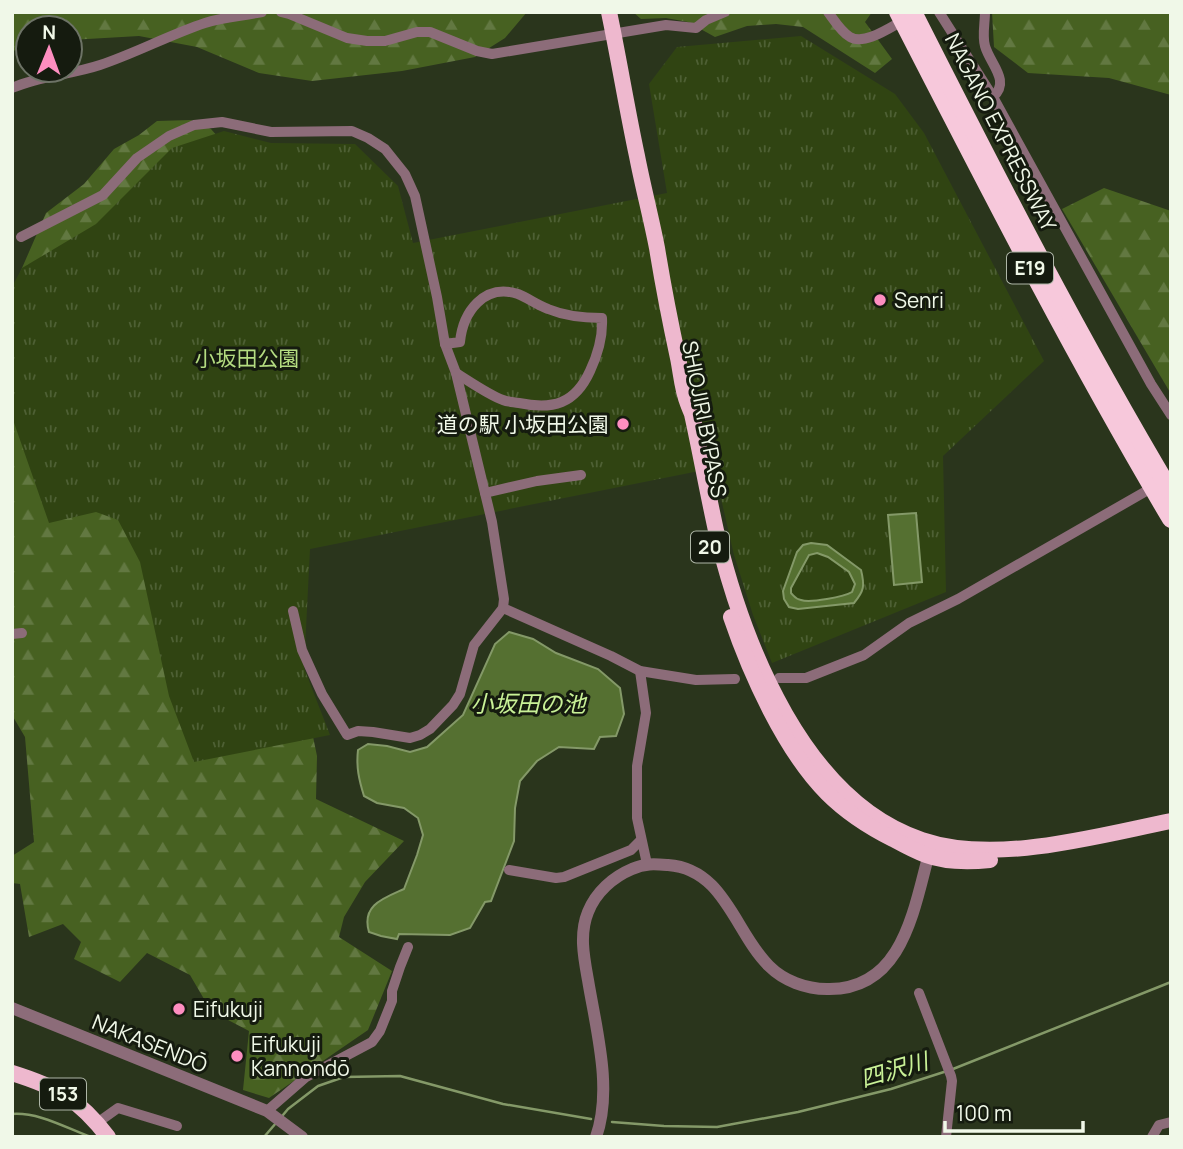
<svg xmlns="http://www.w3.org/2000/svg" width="1183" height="1149" viewBox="0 0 1183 1149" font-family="Manrope,'Noto Sans JP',sans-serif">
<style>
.forest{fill:url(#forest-firs)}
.park{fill:url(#park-tufts)}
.water{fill:#557031;stroke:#849968;stroke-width:2;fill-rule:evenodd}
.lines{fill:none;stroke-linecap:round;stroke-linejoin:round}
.stream{stroke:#849968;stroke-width:2.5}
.minor{stroke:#8c6c79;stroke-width:10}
.tertiary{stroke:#8c6c79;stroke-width:12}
.trunk{stroke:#eeb8ce;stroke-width:16}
.motorway{stroke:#f7c8db;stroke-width:18}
.poi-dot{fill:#fd8ec0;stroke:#151b0f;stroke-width:2.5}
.labels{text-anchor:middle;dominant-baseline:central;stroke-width:6;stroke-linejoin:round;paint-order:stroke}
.shield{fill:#151b0f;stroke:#aeb6a7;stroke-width:2}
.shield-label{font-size:19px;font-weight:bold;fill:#f0f8e8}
.street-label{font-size:21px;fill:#f0f8e8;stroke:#151b0f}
.poi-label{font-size:21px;fill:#f0f8e8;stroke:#151b0f;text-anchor:start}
.park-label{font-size:21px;fill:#b4dc81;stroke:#151b0f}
.water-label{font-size:23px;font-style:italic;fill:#c9f297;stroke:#151b0f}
</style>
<defs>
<pattern id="forest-firs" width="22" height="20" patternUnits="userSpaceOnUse" patternTransform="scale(1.75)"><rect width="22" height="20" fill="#476121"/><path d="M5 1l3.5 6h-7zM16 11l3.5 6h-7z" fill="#627841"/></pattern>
<pattern id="park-tufts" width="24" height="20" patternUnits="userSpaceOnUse" patternTransform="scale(1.75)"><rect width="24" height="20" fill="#304412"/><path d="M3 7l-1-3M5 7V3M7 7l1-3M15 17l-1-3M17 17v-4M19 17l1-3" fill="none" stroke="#4e6034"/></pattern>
</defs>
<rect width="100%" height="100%" fill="#2a351c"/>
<g class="forest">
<path d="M12 12H527L505 38 475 57 402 71 312 81 259 73 197 47 139 36 70 40V28H28V48L12 51Z"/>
<path d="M633 12H872L865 22 892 59 875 73 803 27 776 24 747 26 715 37 688 22 666 18 641 19Z"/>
<path d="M992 12H1171V95L1109 78 1028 73 994 47Z"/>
<path d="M191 120 211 129 224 144 304 693 317 756 316 799 404 841 365 882 344 917 339 937 392 971 368 1030 269 1098 243 1090 249 1031 211 1011 190 975 147 953 120 982 74 959 81 942 63 924 29 937 20 884 12 883V856L34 842 25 737 12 715V291L46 213 84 184 114 149 139 135 157 121Z"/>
<path d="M1104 188 1171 211V394L1062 209Z"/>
</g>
<path class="park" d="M801 36 895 94 924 133 1044 361 943 456 946 592 772 663 753 615 734 555 714 468 310 549 304 668 330 735 194 762 169 696 140 562 118 520 96 512 49 523 12 417V287L22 268 96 224 172 148 224 131 271 143 355 144 398 186 413 243 667 193 649 84 677 47Z"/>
<g class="water">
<path d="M916 513 922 582 894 585 888 515Z"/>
<path d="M811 543 827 545 861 570C865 586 864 591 854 603L798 609 789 607 784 599 783 591 797 552 803 545ZM817 553 828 557 849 572 855 584 852 592C844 597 810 603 801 600 795 599 795 597 791 593V588L809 555Z"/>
<path d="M509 632 533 639 556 653 598 669 620 688 624 714 616 736 600 737 594 749 559 747 537 761 520 781 515 808 514 841 491 901 485 902 470 928 450 935 399 934 397 939 381 936 369 932C361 905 384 898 404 889L417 855 423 835 418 818 404 808 377 803 364 796C359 780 356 767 358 750L368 744 387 746 410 752 427 747 463 715 495 644Z"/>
</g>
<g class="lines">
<g class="stream">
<path d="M953 1069 1171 982"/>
<path d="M12 1114C39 1112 66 1128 91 1137"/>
<path d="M283 1115 288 1109 318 1086 344 1077 400 1076 503 1104 591 1119"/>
<path d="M612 1122 664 1126 717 1127 798 1112 891 1089 947 1071"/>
<path d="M264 1137 276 1123"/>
</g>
<g class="minor">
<path d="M281 12 289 14 347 38 367 41H385L417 32H430L477 51 492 54 666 25 696 28 706 20 725 12"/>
<path d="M828 12C834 20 841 32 850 37 865 46 892 26 906 19"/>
<path d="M939 12 993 97 1151 384 1171 415"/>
<path d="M985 12C985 23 982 36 985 46 990 64 1011 81 993 97"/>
<path d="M12 88C42 75 70 75 100 65 136 53 169 35 205 23 223 17 244 16 262 12"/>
<path d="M21 237 103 195 137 158 169 136 194 125 222 122 271 132 352 131 368 138 385 149 405 174 415 196 437 297 445 344 456 373 492 522 504 599 503 608 474 645 460 694 453 705 430 729 420 735 410 738 373 732 358 731 347 735 322 694 302 650 293 611"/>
<path d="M445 344 460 342C463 312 484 283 518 294 528 298 537 305 548 309 565 316 583 318 602 318 603 337 598 354 590 371 575 404 553 410 519 403 514 402 508 402 503 400 489 395 469 381 456 373"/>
<path d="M485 493 537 481 581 475"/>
<path d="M503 608 611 656 640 671 696 680 735 679"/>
<path d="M12 634 22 633"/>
<path d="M640 671 646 713 637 766V818L647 864"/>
<path d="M779 678H806L864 655 909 623 958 599 1155 486"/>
<path d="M509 870 556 878 564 877 631 850 641 840"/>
<path d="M919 993 951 1076 952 1081 946 1137"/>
<path d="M267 1111 306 1077 372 1042 380 1031 392 1001V991L400 967 408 947"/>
<path d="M97 1123 118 1108 177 1126"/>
<path d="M1152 1137 1159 1125 1171 1122"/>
</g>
<g class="tertiary">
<path d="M12 1008 267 1111 302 1137"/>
<path d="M596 1137C613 1089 596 1029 588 980 584 958 579 934 588 912 596 892 613 877 632 869 645 863 655 864 668 865 725 869 735 933 769 966 784 981 806 989 827 989 904 991 914 907 930 850"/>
</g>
<g class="trunk">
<path d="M609 12C619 60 627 109 637 156 643 187 651 217 657 248 663 285 670 321 678 358 681 372 682 390 688 404 689 407 691 411 692 414 701 455 708 495 717 535 744 645 804 801 922 840 996 865 1096 836 1171 821"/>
<path d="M731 617C750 673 785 751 827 793 846 812 869 827 893 839 904 845 915 851 926 855 945 862 970 862 990 860"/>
<path d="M12 1073C57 1087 79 1099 108 1137"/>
</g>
<g class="motorway">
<path d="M898 12C986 183 1073 354 1171 519"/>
<path d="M913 12C995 174 1078 336 1171 492"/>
</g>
</g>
<g class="poi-dot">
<circle cx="880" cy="300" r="7"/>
<circle cx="623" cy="424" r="7"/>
<circle cx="179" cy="1009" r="7"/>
<circle cx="237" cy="1056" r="7"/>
</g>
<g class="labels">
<g class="shield">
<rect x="1007" y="252.5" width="46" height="31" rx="5"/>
<rect x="691" y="531.5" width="38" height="31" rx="5"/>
<rect x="40" y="1078.5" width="46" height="31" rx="5"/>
</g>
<g class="shield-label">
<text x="1030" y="268">E19</text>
<text x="710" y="547">20</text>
<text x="63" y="1094">153</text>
</g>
<g class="street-label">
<text transform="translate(1001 132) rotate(63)">NAGANO EXPRESSWAY</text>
<text transform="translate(705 419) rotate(79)">SHIOJIRI BYPASS</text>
<text transform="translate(150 1043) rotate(22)">NAKASENDŌ</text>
</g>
<g class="poi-label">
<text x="894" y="300">Senri</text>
<text x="609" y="424" text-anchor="end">道の駅 小坂田公園</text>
<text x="193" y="1009">Eifukuji</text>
<text x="251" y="1044">Eifukuji<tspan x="251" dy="24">Kannondō</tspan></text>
</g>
<g class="park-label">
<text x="247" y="358">小坂田公園</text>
</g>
<g class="water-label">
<text x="528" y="703">小坂田の池</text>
<text transform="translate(894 1069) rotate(-16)">四沢川</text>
</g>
</g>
<rect width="1183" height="1149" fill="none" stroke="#f0f8e8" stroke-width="28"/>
<g transform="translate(49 49) rotate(1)"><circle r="33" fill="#151b0f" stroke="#6d7366" stroke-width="2"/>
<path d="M0-5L12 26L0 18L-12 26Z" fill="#fd8ec0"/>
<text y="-10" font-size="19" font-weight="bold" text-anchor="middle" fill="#f0f8e8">N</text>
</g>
<path d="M945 1121v10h138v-10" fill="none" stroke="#f0f8e8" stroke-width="3.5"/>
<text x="956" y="1121" font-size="21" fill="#f0f8e8" stroke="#151b0f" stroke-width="5" paint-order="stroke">100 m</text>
</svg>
